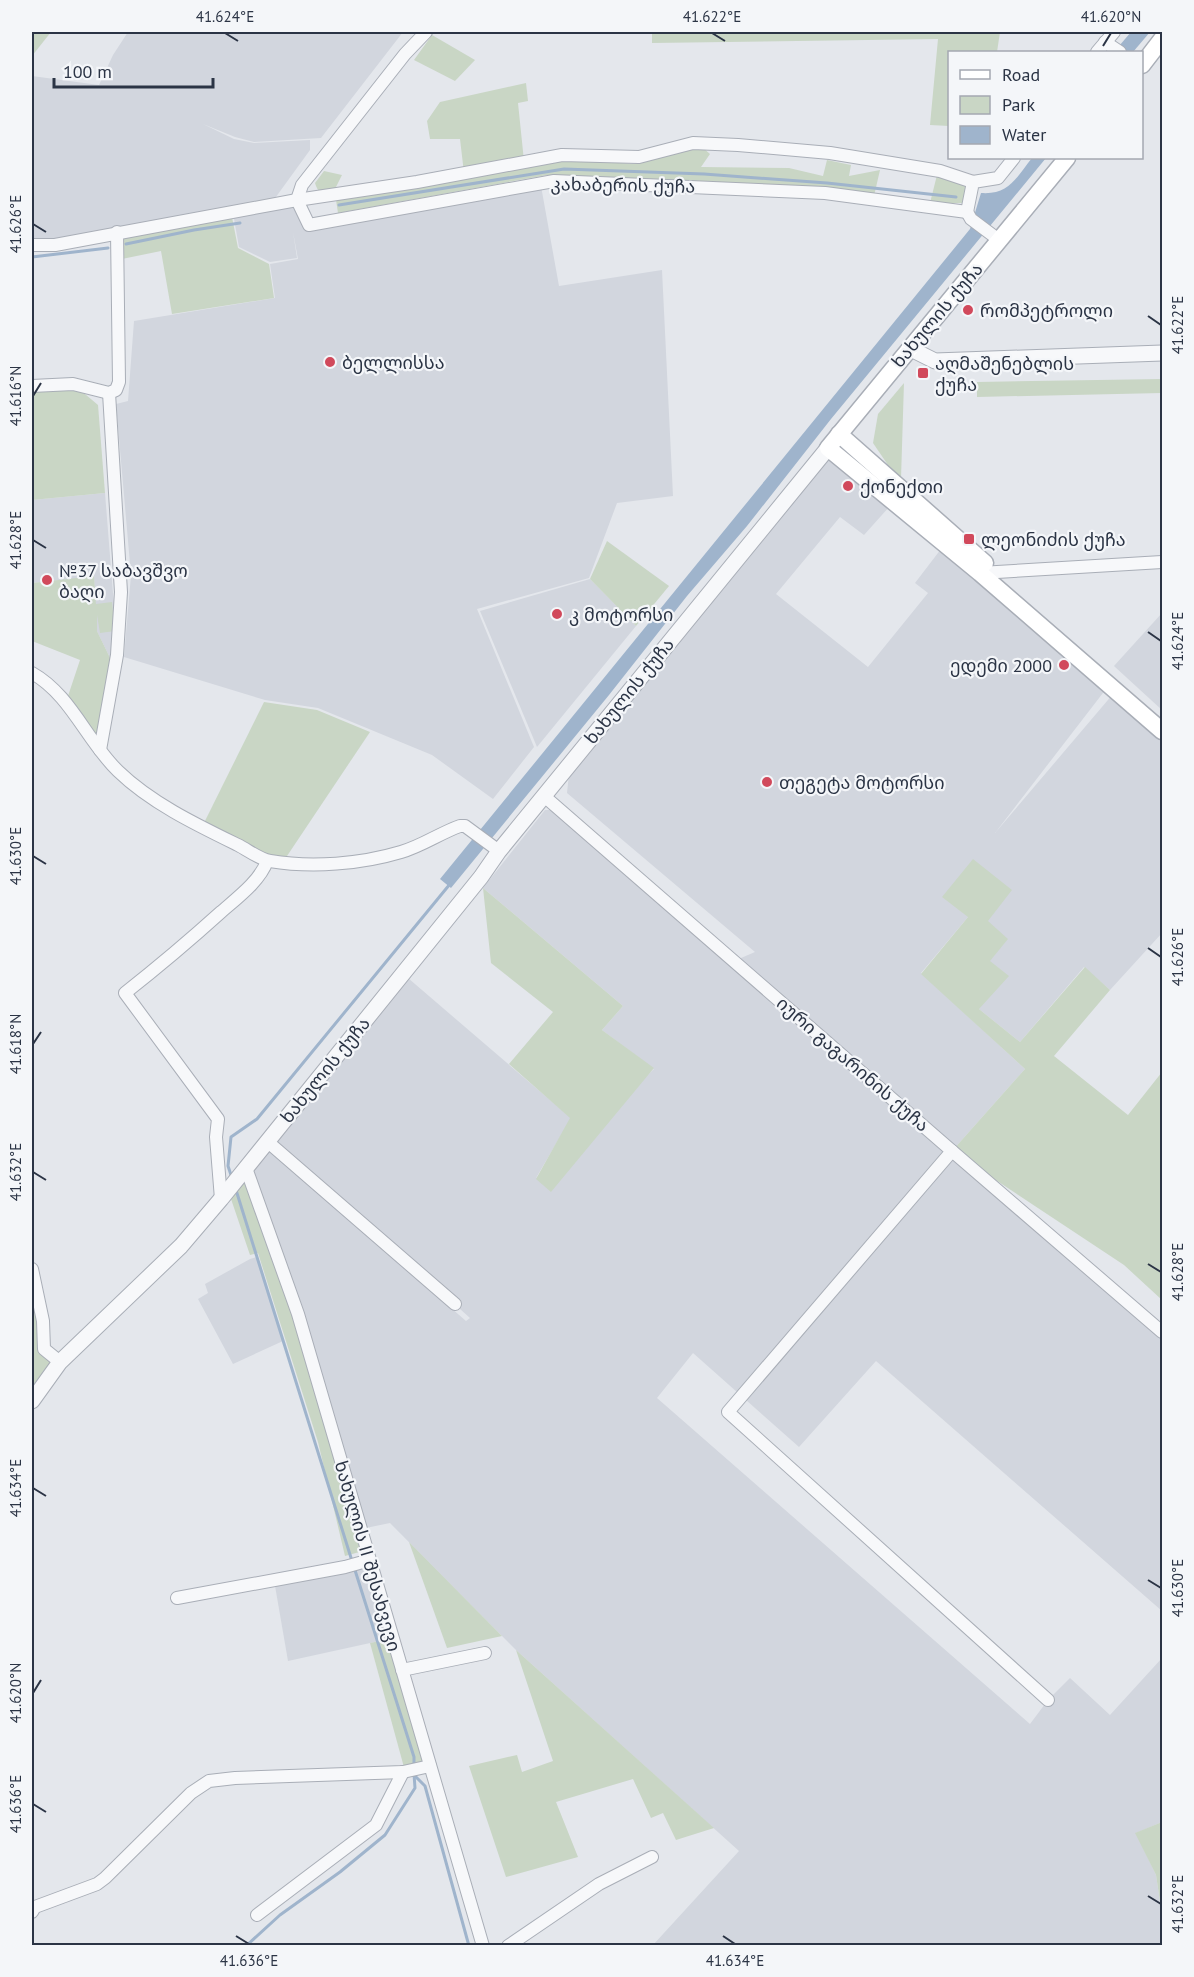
<svg xmlns="http://www.w3.org/2000/svg" width="1194" height="1977" viewBox="0 0 1194 1977" font-family="'PT Sans','Noto Sans Georgian',sans-serif">
<style>
.built{fill:#d2d6de}
.green{fill:#c9d6c5}
.water{fill:#9fb4cc}
.lines{fill:none;stroke-linecap:round;stroke-linejoin:round}
.stream{stroke:#9fb4cc;stroke-width:3}
.minor-casing{stroke:#a9aeb7;stroke-width:14}
.tertiary-casing{stroke:#a9aeb7;stroke-width:17}
.secondary-casing{stroke:#a9aeb7;stroke-width:19}
.minor{stroke:#f7f8fa;stroke-width:12}
.tertiary{stroke:#f7f8fa;stroke-width:15}
.secondary{stroke:#fff;stroke-width:16}
.ticks{fill:none;stroke:#2b3445;stroke-width:2}
.poi-dot{fill:#d1495b;stroke:#f4f6f9;stroke-width:2}
.labels{text-anchor:middle;dominant-baseline:central;stroke-width:4.5;stroke-linejoin:round;paint-order:stroke}
.street-label{font-size:18px;fill:#2b3445;stroke:#f4f6f9}
.poi-label{font-size:18px;fill:#2b3445;stroke:#f4f6f9;text-anchor:start}
.neatline{fill:none;stroke:#2b3445;stroke-width:2}
.ticks-label{font-size:15px;text-anchor:middle;fill:#2b3445}
</style>
<rect width="100%" height="100%" fill="#e4e7ec"/>
<g class="built">
<path d="M128 32H403L321 138 254 142 235 137 203 124 234 139 254 143 310 140V150L273 201 32 245V76L99 85 113 55Z"/>
<path d="M541 186 559 286 662 270 673 496 617 503 589 578 477 609 534 747 493 799 432 755 318 708 265 700 124 657 131 575 116 404 128 401 134 321 275 298 270 264 298 259 293 232 297 258 270 262 239 247 233 213 296 202 307 226Z"/>
<path d="M829 457 890 506 864 535 840 517 776 594 868 667 928 593 915 583 941 549 1106 689 995 833 1113 694 1162 738V933L1110 990 1084 967 1020 1042 979 1009 990 961 968 917 921 973 1025 1069 952 1151 1162 1332V1611L876 1361 799 1447 693 1353 657 1398 1030 1724 1048 1700 1070 1678 1110 1715 1162 1658V1822L1136 1833 1156 1875 1162 1915V1945H653L739 1851 516 1650 390 1523 361 1529 253 1169 269 1149 466 1321 470 1318 275 1142 408 978 571 1118 536 1178 654 1069 602 1030 623 1006 483 888 545 810H562L734 961 755 952 567 793 569 774Z"/>
<path d="M105 493 116 631 111 660 97 631 94 577 32 583V500Z"/>
<path d="M590 579 636 626 537 747 480 611Z"/>
<path d="M1162 613V710L1114 666Z"/>
<path d="M257 1257 283 1341 233 1364 198 1299 208 1293 205 1284 250 1259Z"/>
<path d="M370 1560 393 1638 288 1661 274 1580Z"/>
</g>
<g class="green">
<path d="M32 32H51L32 56Z"/>
<path d="M652 32H1000L997 52H950L949 126 930 125 938 39 652 43Z"/>
<path d="M432 35 475 60 455 81 414 60Z"/>
<path d="M526 83 528 101 518 103 524 161 464 173 460 139H430L427 121 440 102Z"/>
<path d="M702 147 710 154 701 167 789 168 823 176 827 160 851 165 849 176 880 170 874 196 789 186 547 175 338 213 336 200 565 159 635 164Z"/>
<path d="M324 171 342 175 333 193C323 193 318 194 315 183Z"/>
<path d="M937 175 967 186 962 203H930Z"/>
<path d="M231 212 238 248 269 264 274 298 172 314 161 251 117 260V232Z"/>
<path d="M1162 379V393L977 397V382Z"/>
<path d="M904 383 901 478 890 468 873 443 878 414Z"/>
<path d="M73 384 98 405 105 493 32 500V386Z"/>
<path d="M607 541 669 586 636 626 590 579Z"/>
<path d="M94 576 96 604 112 602 115 631 100 633 97 615V631L111 660H123L100 750 66 702 80 660 32 641V583Z"/>
<path d="M264 702 317 710 370 732 283 862 202 827Z"/>
<path d="M973 859 1012 890 988 921 1008 939 990 961 1009 976 979 1009 1020 1042 1085 967 1110 990 1054 1056 1128 1115 1162 1072V1300L1124 1265 952 1151 1025 1069 921 974 968 917 942 897Z"/>
<path d="M483 888 623 1006 602 1030 654 1068 551 1192 536 1179 570 1118 509 1064 553 1012 491 963Z"/>
<path d="M245 1181 298 1316 363 1551 345 1556 318 1442 258 1253 250 1255 230 1196Z"/>
<path d="M32 1292 42 1352 52 1364 32 1390Z"/>
<path d="M409 1542 502 1636 447 1648Z"/>
<path d="M393 1638 430 1766 405 1771 370 1643Z"/>
<path d="M516 1650 714 1828 676 1840 663 1813 651 1818 633 1779 556 1802 578 1857 506 1877 469 1766 517 1755 522 1772 553 1761Z"/>
<path d="M1162 1822V1915L1156 1875 1135 1833Z"/>
</g>
<g class="water">
<path d="M1131 32H1150L1133 52H1114Z"/>
<path d="M1032 158H1046L831 419 747 526 687 596 609 695 451 888 440 879 970 229 981 193C1009 195 1016 178 1032 158Z"/>
</g>
<g class="lines">
<g class="stream">
<path d="M339 205 564 169 704 174 827 183 956 197"/>
<path d="M126 244 194 230 240 223"/>
<path d="M32 257 108 248"/>
<path d="M232 1178 228 1166 231 1137 257 1119 450 884"/>
<path d="M236 1190 352 1561"/>
<path d="M354 1567 414 1757V1765"/>
<path d="M416 1777 425 1786 469 1946"/>
<path d="M246 1946 280 1915 340 1872 385 1835 415 1788 414 1774"/>
</g>
<defs>
<g id="minor">
<path d="M426 32 405 54 302 185 297 200 309 225 554 181 825 193 967 212"/>
<path d="M1105 42 1120 52"/>
<path d="M1097 52 1114 32"/>
<path d="M967 212 973 182 998 178 1014 158"/>
<path d="M967 212 971 219 999 240"/>
<path d="M32 245H55L297 200 417 182 562 155 639 157 693 143 738 145 830 153 940 171 973 182"/>
<path d="M32 386 73 384 109 393 116 390 119 382 117 232"/>
<path d="M980 573 1162 562"/>
<path d="M32 673C71 695 86 740 118 771 151 803 197 825 238 845 248 850 259 859 270 861 312 868 361 864 401 852 422 846 440 833 460 826H465L499 851"/>
<path d="M100 750 117 655 121 592 109 393"/>
<path d="M544 796 952 1151 1162 1332"/>
<path d="M268 1142 455 1304"/>
<path d="M952 1151 728 1412 1048 1700"/>
<path d="M246 1168 298 1314 483 1946"/>
<path d="M221 1199 216 1137 218 1119 125 993C158 967 190 940 221 912 237 898 260 881 267 861"/>
<path d="M32 1269 43 1321 44 1349 60 1362"/>
<path d="M177 1598 345 1567 370 1560"/>
<path d="M402 1670 485 1653"/>
<path d="M32 1912 35 1907 97 1884 105 1878 191 1793 209 1781 235 1778 403 1772 430 1766"/>
<path d="M257 1915 376 1825 403 1772"/>
<path d="M508 1946 599 1884 652 1857"/>
</g>
<g id="tertiary">
<path d="M909 348 935 361 1162 353"/>
<path d="M32 1401 60 1362 181 1246 221 1199 481 877 499 851 828 448"/>
</g>
<g id="secondary">
<path d="M1142 65 1162 39"/>
<path d="M1067 158 828 448 980 573 1162 731"/>
<path d="M839 434 985 563"/>
</g>
</defs>
<use href="#minor" class="minor-casing"/>
<use href="#tertiary" class="tertiary-casing"/>
<use href="#secondary" class="secondary-casing"/>
<use href="#minor" class="minor"/>
<use href="#tertiary" class="tertiary"/>
<use href="#secondary" class="secondary"/>
</g>
<path class="ticks" d="M225 33 238 41M712 33 725 41M1103 46 1111 33M33 224 46 232M1148 316 1161 325M33 396 41 383M33 540 46 548M1148 632 1161 641M33 856 46 864M1148 948 1161 957M33 1044 41 1032M33 1172 46 1180M1148 1264 1161 1272M33 1488 46 1496M1148 1580 1161 1588M33 1693 41 1680M33 1804 46 1812M1148 1896 1161 1904M236 1936 249 1944M723 1936 735 1944"/>
<g class="poi-dot">
<circle cx="968" cy="310" r="6"/>
<circle cx="330" cy="362" r="6"/>
<rect x="917" y="367" width="12" height="12" rx="3"/>
<circle cx="848" cy="486" r="6"/>
<rect x="963" y="533" width="12" height="12" rx="3"/>
<circle cx="47" cy="580" r="6"/>
<circle cx="557" cy="614" r="6"/>
<circle cx="1064" cy="665" r="6"/>
<circle cx="767" cy="782" r="6"/>
</g>
<g class="labels">
<g class="street-label">
<text transform="translate(623 185) rotate(1)">კახაბერის ქუჩა</text>
<text transform="translate(937 315) rotate(-50)">ხახულის ქუჩა</text>
<text transform="translate(629 691) rotate(-51)">ხახულის ქუჩა</text>
<text transform="translate(853 1064) rotate(41)">იური გაგარინის ქუჩა</text>
<text transform="translate(325 1070) rotate(-51)">ხახულის ქუჩა</text>
<text transform="translate(368 1556) rotate(74)">ხახულის II შესახვევი</text>
</g>
<g class="poi-label">
<text x="980" y="310">რომპეტროლი</text>
<text x="342" y="362">ბელლისსა</text>
<text x="935" y="363">აღმაშენებლის<tspan x="935" dy="21">ქუჩა</tspan></text>
<text x="860" y="486">ქონექთი</text>
<text x="981" y="539">ლეონიძის ქუჩა</text>
<text x="59" y="570">№37 საბავშვო<tspan x="59" dy="21">ბაღი</tspan></text>
<text x="569" y="614">კ მოტორსი</text>
<text x="1052" y="665" text-anchor="end">ედემი 2000</text>
<text x="779" y="782">თეგეტა მოტორსი</text>
</g>
</g>
<rect width="1194" height="1977" fill="none" stroke="#f4f6f9" stroke-width="66"/>
<rect x="948" y="51" width="195" height="108" fill="#f4f6f9" stroke="#a4a8b1" stroke-width="1.5"/>
<rect x="960" y="70" width="30" height="9" fill="#ffffff" stroke="#a4a8b1" stroke-width="1.5"/>
<text x="1002" y="81" font-size="18" fill="#2b3445">Road</text>
<rect x="960" y="96" width="30" height="18" fill="#c9d6c5" stroke="#a4a8b1" stroke-width="1.5"/>
<text x="1002" y="111" font-size="18" fill="#2b3445">Park</text>
<rect x="960" y="126" width="30" height="18" fill="#9fb4cc" stroke="#a4a8b1" stroke-width="1.5"/>
<text x="1002" y="141" font-size="18" fill="#2b3445">Water</text>
<path d="M54 78v9h159v-9" fill="none" stroke="#2b3445" stroke-width="3"/>
<text x="63" y="78" font-size="18" fill="#2b3445" stroke="#f4f6f9" stroke-width="4.5" paint-order="stroke">100 m</text>
<rect x="33" y="33" width="1128" height="1911" class="neatline"/>
<g class="ticks-label">
<text x="225" y="22">41.624°E</text>
<text x="712" y="22">41.622°E</text>
<text x="1111" y="22">41.620°N</text>
<text transform="translate(16 224) rotate(-90)" y="5">41.626°E</text>
<text transform="translate(1178 325) rotate(-90)" y="5">41.622°E</text>
<text transform="translate(16 396) rotate(-90)" y="5">41.616°N</text>
<text transform="translate(16 540) rotate(-90)" y="5">41.628°E</text>
<text transform="translate(1178 641) rotate(-90)" y="5">41.624°E</text>
<text transform="translate(16 856) rotate(-90)" y="5">41.630°E</text>
<text transform="translate(1178 957) rotate(-90)" y="5">41.626°E</text>
<text transform="translate(16 1044) rotate(-90)" y="5">41.618°N</text>
<text transform="translate(16 1172) rotate(-90)" y="5">41.632°E</text>
<text transform="translate(1178 1272) rotate(-90)" y="5">41.628°E</text>
<text transform="translate(16 1488) rotate(-90)" y="5">41.634°E</text>
<text transform="translate(1178 1588) rotate(-90)" y="5">41.630°E</text>
<text transform="translate(16 1693) rotate(-90)" y="5">41.620°N</text>
<text transform="translate(16 1804) rotate(-90)" y="5">41.636°E</text>
<text transform="translate(1178 1904) rotate(-90)" y="5">41.632°E</text>
<text x="249" y="1966">41.636°E</text>
<text x="735" y="1966">41.634°E</text>
</g>
</svg>
